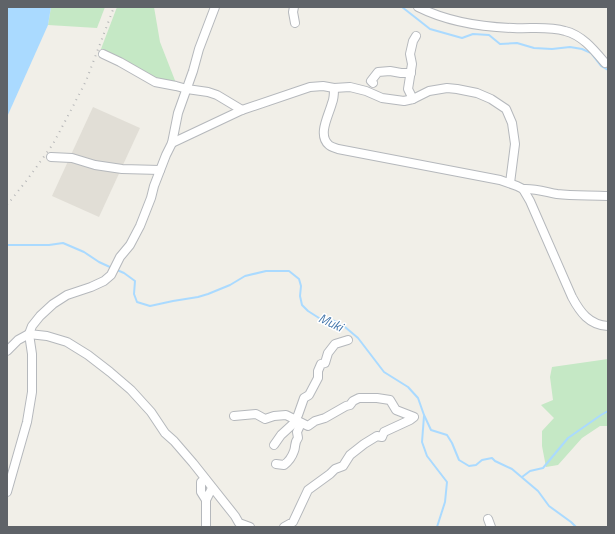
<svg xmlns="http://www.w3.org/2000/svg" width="615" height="534" viewBox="0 0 615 534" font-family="'Titillium Web',sans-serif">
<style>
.education{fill:#e1ded6}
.green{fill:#c5e8c5}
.water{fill:#aadaff}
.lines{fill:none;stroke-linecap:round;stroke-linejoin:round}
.stream{stroke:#aadaff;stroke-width:2}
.street-casing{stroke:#b5b8bc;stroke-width:10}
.street{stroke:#fff;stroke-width:8}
.rail{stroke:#b6b7b8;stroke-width:2;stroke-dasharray:1 5;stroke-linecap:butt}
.labels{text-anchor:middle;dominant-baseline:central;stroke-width:3;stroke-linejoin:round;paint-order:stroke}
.water-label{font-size:13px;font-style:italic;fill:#4174aa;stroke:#fff}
</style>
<rect width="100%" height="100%" fill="#f1efe8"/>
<path class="education" d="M93 107 140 128 99 217 52 196Z"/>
<g class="green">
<path d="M51 7H105L97 28 48 25Z"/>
<path d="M117 7H154L160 42 176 83 151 78 101 49Z"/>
<path d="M608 359V426H600L582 438 558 465 546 467 542 446V431L554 418 541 405 553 400 550 377 552 367Z"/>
</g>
<path class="water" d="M7 7H51L48 25 7 117Z"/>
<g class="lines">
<g class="stream">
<path d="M402 7 430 29 462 38 473 34 489 35 500 44 517 43 534 48 552 49 570 47 582 49 591 53 601 66 608 70"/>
<path d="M7 245H49L63 243 84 252 99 262 112 268"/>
<path d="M117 270 124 273 135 281 134 294 137 302 150 306 173 301 198 297 208 294 230 285 245 276 266 271H289L299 279 301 286 300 296 302 305 308 311 319 318 335 321 345 327 358 338 384 372 408 387 418 398 424 415 431 430 447 435 452 443 459 460 469 466 476 465 482 460 492 458 495 461 512 469 538 491 549 506 571 522 576 527"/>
<path d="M424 416 422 442 427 456 447 482 445 502 437 527"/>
<path d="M522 477 530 471 543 468 568 438 601 415 608 411"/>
</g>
<defs>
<g id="street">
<path d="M294 7 293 12 295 23"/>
<path d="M418 7C446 21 482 27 513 28 531 29 548 26 565 31 582 35 594 50 605 63"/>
<path d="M103 54 120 62 155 82 176 86 187 89 208 92 217 95 242 110"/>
<path d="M373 83 371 81 378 72 390 71 401 73H411"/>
<path d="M334 88C334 93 334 99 332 103 329 115 317 135 329 145 331 147 336 148 338 149L500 180 517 186 523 189 530 201 572 297C580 312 589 325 608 326"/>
<path d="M413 99 408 89 412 64 410 54 413 41 416 36"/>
<path d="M172 143 242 110 310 87 323 86 334 88 350 87 366 91 382 98 404 101 413 99 429 91 447 88 457 89 477 93 491 99 506 109 512 123 515 144 510 183"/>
<path d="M51 157 72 158 95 165 122 169 160 170"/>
<path d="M523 189C534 188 546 192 557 194 574 196 591 195 608 196"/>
<path d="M7 351 18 340 29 334 47 336 67 342 88 355 110 372 131 390 151 412 165 433 174 441 193 463 235 516 239 523 250 527"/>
<path d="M234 416 256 414 265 419 274 416 286 415 308 426 315 421 325 418 346 406 350 405 353 401 359 398H377L390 400 396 410 414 417 410 420 384 432 382 437 377 436 364 444 350 455 343 466 335 469 330 474 308 490 293 522 284 527"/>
<path d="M274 445 281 435 293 424 295 420 298 415 304 398 309 395 318 378V371L321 364 325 363 328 353 335 344 348 340"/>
<path d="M276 464 284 465C288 462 292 457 294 451 296 446 294 443 298 438L297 432 301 423"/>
<path d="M205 479 201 482V492L206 500 212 488"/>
<path d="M7 492 27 422 32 392V354L29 334 32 326 40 316 53 304 67 295 91 287 104 281 111 275 120 257 130 245 140 226 151 198 154 186 166 155 172 143 178 113 193 71 199 49 215 7"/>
<path d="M488 519 491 527"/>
<path d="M206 527V500"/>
</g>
</defs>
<use href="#street" class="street-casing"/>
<use href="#street" class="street"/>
<path class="rail" d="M7 205 27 180 53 144 70 112 86 81 114 7"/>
</g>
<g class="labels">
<g class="water-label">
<text transform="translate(331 322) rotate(25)">Muki</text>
</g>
</g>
<rect width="615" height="534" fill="none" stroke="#5f6368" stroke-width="16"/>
</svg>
